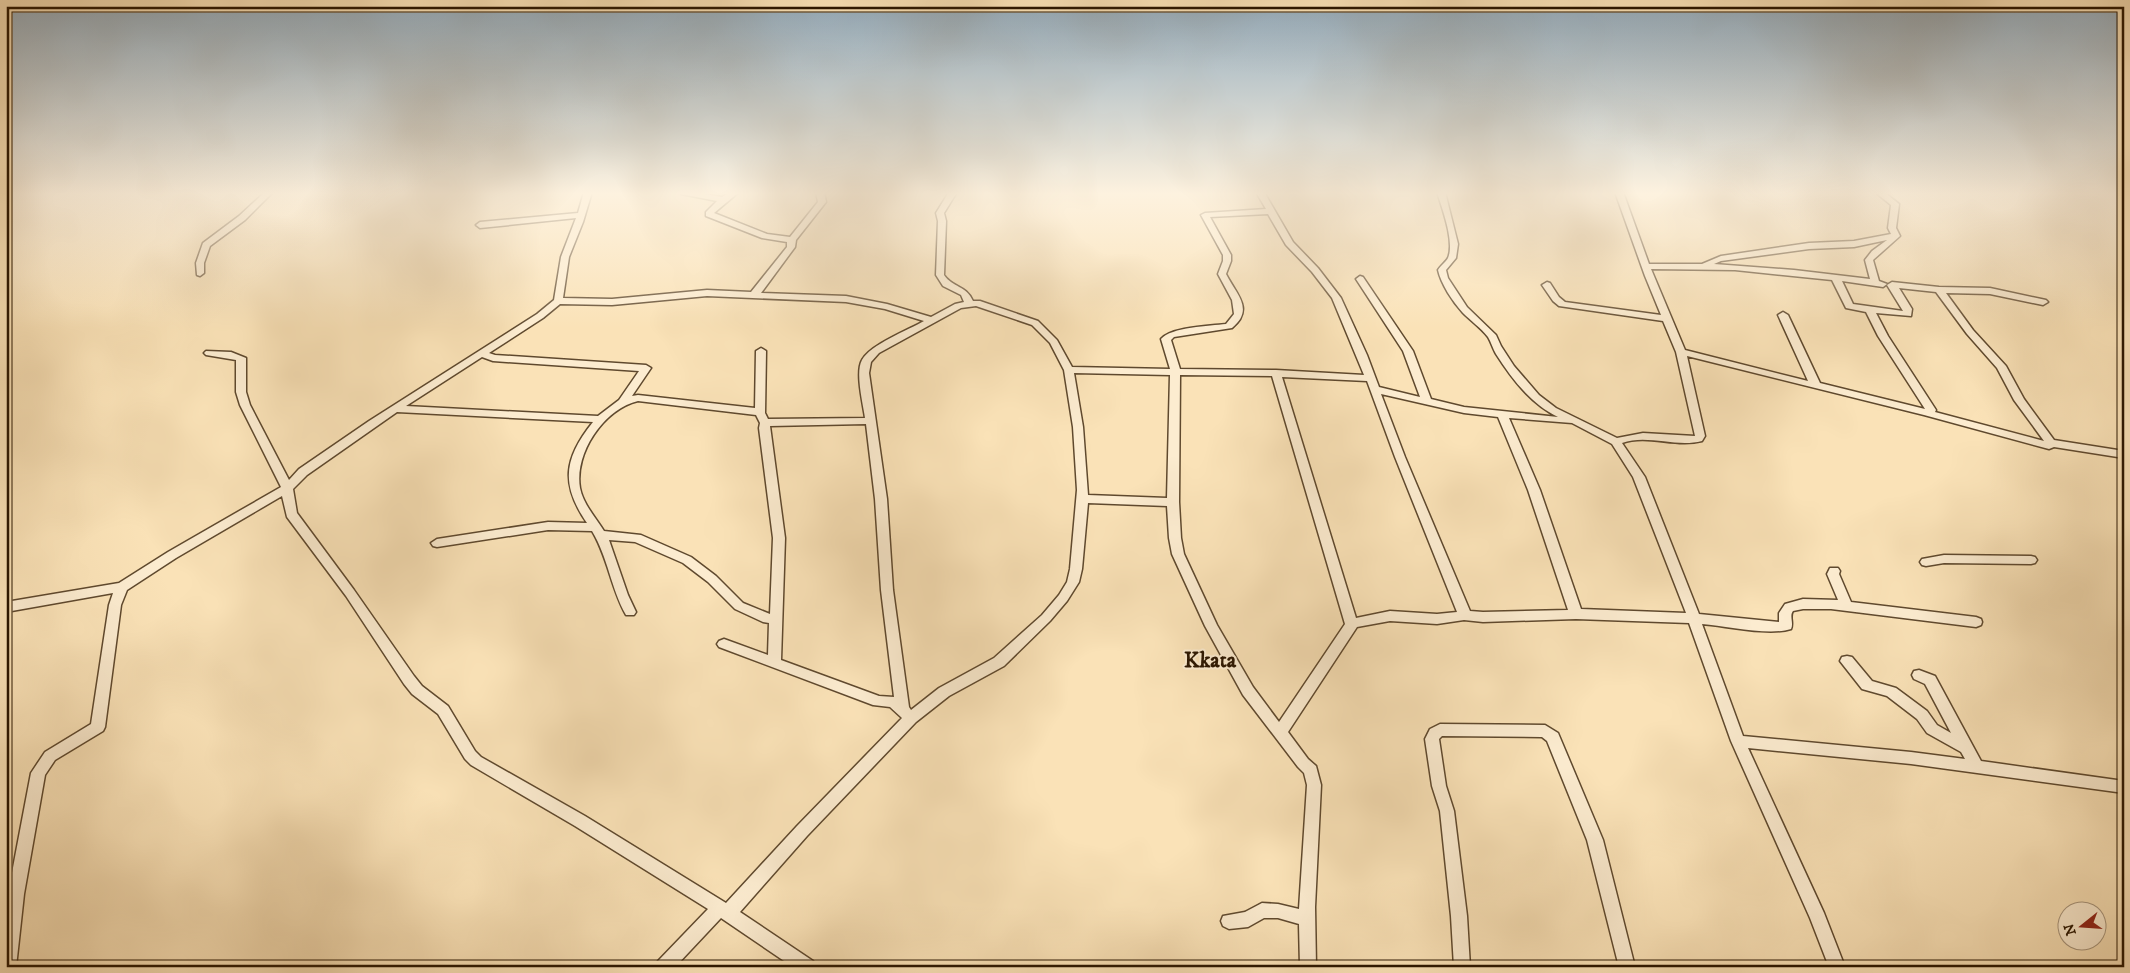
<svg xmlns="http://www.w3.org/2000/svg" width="2130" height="973" viewBox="0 0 2130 973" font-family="'IM FELL DW Pica',serif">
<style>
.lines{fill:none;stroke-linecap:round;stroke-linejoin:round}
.street-casing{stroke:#5f492e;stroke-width:3}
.street{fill:#fcecd0;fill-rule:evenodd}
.labels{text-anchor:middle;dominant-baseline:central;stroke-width:4;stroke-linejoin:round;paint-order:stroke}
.quarter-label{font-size:22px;font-weight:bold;fill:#2b1600;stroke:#fcecd0}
</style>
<rect width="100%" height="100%" fill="#fae2b7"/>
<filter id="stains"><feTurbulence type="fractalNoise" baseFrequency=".004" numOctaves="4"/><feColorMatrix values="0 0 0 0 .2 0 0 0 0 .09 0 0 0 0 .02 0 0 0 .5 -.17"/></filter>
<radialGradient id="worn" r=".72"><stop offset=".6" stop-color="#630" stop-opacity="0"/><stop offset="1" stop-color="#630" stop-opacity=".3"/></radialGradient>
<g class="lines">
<defs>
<g id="street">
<path d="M265 192H273L245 220 210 246 204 263V273L200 276 197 275 196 263 203 243 239 216Z"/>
<path d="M584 192H592L583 222 569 257 563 298 612 299 707 290 751 292 787 247V242L762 238 706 216V212L717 201 681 194 680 192H694L722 197 730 192H739L714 213 767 234 790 237 818 202 816 192H824L826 202 796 240 795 247 761 293 846 296 887 304 931 317 955 304 964 302 961 295 943 286 936 275 938 221 936 213 949 192H957L944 213 946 221 944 275C953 288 966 285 973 301H980L1038 321 1057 340 1072 367 1170 369 1161 339C1171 327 1210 326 1226 324L1234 314 1232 300 1218 274 1223 261V255L1201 215 1205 213 1266 209 1256 192H1264L1293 242 1318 268 1341 298 1367 355 1379 387 1420 397 1403 351 1356 279 1360 276 1363 277 1413 351 1431 399 1464 407 1558 417C1531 404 1512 379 1496 354 1493 349 1491 342 1488 337 1481 328 1471 321 1463 313 1453 302 1441 284 1438 270 1440 266 1446 262 1448 258 1455 242 1442 208 1437 192H1445L1458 244 1456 258 1446 270 1448 278 1467 307 1496 335 1501 346 1514 366 1539 395 1556 408 1617 438 1643 433 1695 436 1676 352 1663 321 1559 306 1553 301 1542 285 1547 282 1550 283 1559 297 1565 302 1661 315 1645 276 1615 192H1623L1649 264H1702L1721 256 1809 243 1854 241 1891 234 1888 228 1891 205 1875 192H1884L1899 204 1896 228 1900 236 1873 260 1879 281 1887 284 1883 287 1842 281 1853 304 1903 311 1887 285 1892 282 1939 287 1990 288 2046 300 2048 302 2043 305 1990 294 1946 293 1973 330 2006 366 2024 399 2054 440 2124 451V458L2054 447 2049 449 1924 415 1687 356 1705 436 1702 441C1676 448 1648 434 1622 443L1645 477 1699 614 1779 622V613L1785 604 1803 599 1838 600 1827 574 1830 568H1838L1840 571 1839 574 1851 602 1976 617 1981 619 1982 622 1981 625 1976 627 1831 609H1803L1793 611C1789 616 1794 623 1791 629 1769 636 1726 626 1702 624L1743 736 1911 752 1965 759 1961 752 1927 733 1917 719 1887 696 1862 689 1840 661 1842 657 1847 656 1852 657 1872 681 1896 688 1927 711 1937 725 1951 733 1925 684 1914 679 1912 675 1914 671 1919 670 1935 676 1981 761 2124 781V793L1911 764 1748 748 1824 913 1845 967H1829L1810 918 1731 741 1689 623 1576 619 1483 622 1464 620 1437 624 1390 621 1357 627 1288 732 1308 759 1316 766 1321 785 1315 907 1316 967H1300L1299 924 1278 918H1264L1248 927 1229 929 1223 926 1221 921 1223 916 1245 912 1262 903 1278 904 1299 909 1307 785 1304 773 1298 767 1243 695 1205 626 1172 554 1169 538 1167 506 1088 503 1082 569 1079 582 1067 601 1050 621 1004 666 949 696 916 722 807 836 740 912 813 961 815 967H793L721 918 675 967H656L658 961 708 909 575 826 471 765 465 759 438 714 412 694 404 684 346 596 287 517 282 496 176 558 127 590 121 605 105 727 103 731 55 760 45 775 24 894 16 967H6V910L8 894 31 773 45 752 91 724 109 605 113 593 6 612V602L119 583 168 552 281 487 240 405 236 392V360L206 355 204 353 206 351 231 352 246 358V392L250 405 289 480 299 469 369 421 537 314 554 300 561 257 576 218 480 228 476 225 480 222 578 213ZM1268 214 1286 245 1312 272 1332 298 1364 375 1276 370 1180 369 1171 340 1174 337 1232 328C1255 309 1236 294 1226 274L1231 261V255L1210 217ZM1887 240 1872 251 1865 260 1870 279 1794 270 1714 264 1721 261 1809 249 1854 247ZM1651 269 1735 270 1832 280 1846 308 1866 312 1878 336 1925 409 1820 383 1788 315 1783 312 1778 315 1808 381 1685 350ZM1899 288 1936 292 1967 334 1997 368 2014 400 2044 441 1935 412 1936 410 1888 336 1876 313 1911 316 1912 309ZM707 296 846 302 885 309 924 321C908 330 870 345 862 360 855 372 863 404 865 418L768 419 765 413 766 351 761 348 756 351 755 408 638 395 632 396 651 368 646 365 495 355 489 353 543 318 560 304 612 305ZM976 306 1032 325 1050 343 1064 370 1073 427 1077 490 1070 569 1067 582 1059 595 1042 615 994 658 939 688 911 710 909 707 893 590 887 499 869 373 871 362 879 353 961 308ZM482 357 493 361 639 371 619 400 598 416 406 406ZM1074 373 1170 375 1167 498 1088 495 1083 427ZM1180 375 1272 376 1345 624 1279 722 1253 687 1217 625 1184 554 1181 538 1179 502ZM1282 377 1367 381 1395 457 1457 612 1437 614 1390 611 1356 618ZM1381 394 1464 413 1498 417 1528 490 1568 610 1483 612 1470 611 1405 457ZM638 401 756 415 760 423 759 428 773 538 770 614 743 603 716 576 691 557 641 535 604 531C596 518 583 504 580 488 574 453 604 409 638 401ZM397 412 593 422C564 458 560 484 587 523L548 522 437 539 431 543 433 546 437 547 548 530 592 531C608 557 611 589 626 615H634L636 612 628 595 609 540 635 542 683 563 708 582 735 609 763 622 769 623 768 655 724 639 719 641 717 644 719 647 873 705 890 707 902 718 797 826 726 903 585 816 481 757 475 751 448 706 422 686 414 676 354 590 297 513 293 489 307 475ZM1509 418 1572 423 1612 444 1633 477 1686 613 1581 609 1540 490ZM866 424 875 499 881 590 894 697 879 696 781 660 785 538 770 426Z"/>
<path d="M1944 555 2031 556 2035 557 2037 560 2035 563 2031 564 1944 563 1926 566 1922 565 1920 562 1922 559Z"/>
<path d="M1440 724 1545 725 1558 733 1603 840 1635 967H1619L1587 840 1547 741 1542 737 1442 736 1439 739 1446 786 1454 811 1467 916 1470 967H1454L1451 916 1440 811 1432 786 1425 739 1430 729Z"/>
</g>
</defs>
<use href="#street" class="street-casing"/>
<use href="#street" class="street"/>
</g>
<linearGradient id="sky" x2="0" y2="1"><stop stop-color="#93abbc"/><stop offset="0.59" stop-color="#fdf2df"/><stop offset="1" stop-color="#fdf2df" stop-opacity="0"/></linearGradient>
<rect width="2130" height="328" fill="url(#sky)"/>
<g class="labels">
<g class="quarter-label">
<text x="1210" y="660">Kkata</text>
</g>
</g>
<rect width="2130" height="973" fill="none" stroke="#fae2b7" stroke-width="25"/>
<rect x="8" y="8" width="2115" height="958" fill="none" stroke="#2b1600" stroke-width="2.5"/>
<rect x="12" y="12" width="2105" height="948" fill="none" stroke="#2b1600"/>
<g transform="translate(2082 926) rotate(253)"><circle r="24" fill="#fcecd0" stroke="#a8967d"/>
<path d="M0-4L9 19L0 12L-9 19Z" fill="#8f2418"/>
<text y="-8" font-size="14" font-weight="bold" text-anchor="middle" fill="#2b1600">N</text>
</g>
<rect width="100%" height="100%" filter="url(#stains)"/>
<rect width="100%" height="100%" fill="url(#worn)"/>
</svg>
